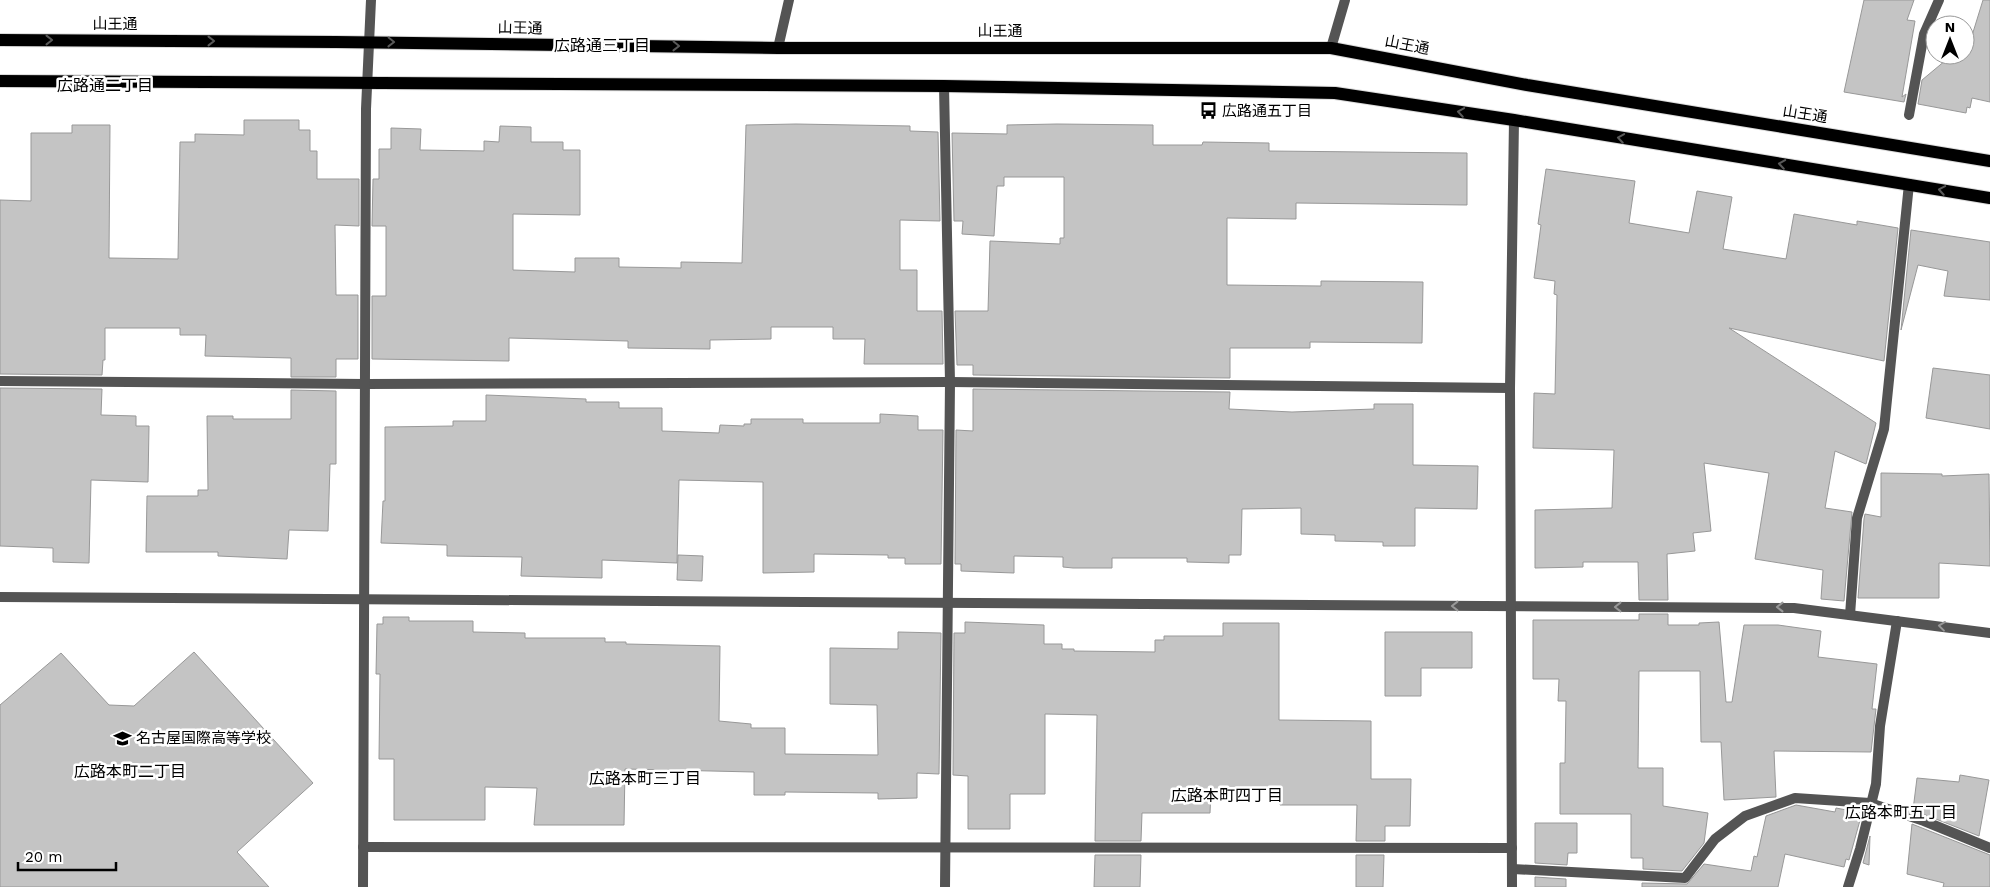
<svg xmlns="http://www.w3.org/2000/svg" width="1990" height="887" viewBox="0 0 1990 887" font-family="'Work Sans','Noto Sans JP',sans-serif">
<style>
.building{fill:#c4c4c4;stroke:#989898}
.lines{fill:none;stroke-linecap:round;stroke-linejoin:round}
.primary-casing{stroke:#dbdbdb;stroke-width:14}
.service{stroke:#545454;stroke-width:10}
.minor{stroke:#545454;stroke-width:10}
.tertiary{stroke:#545454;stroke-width:10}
.primary{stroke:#000;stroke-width:12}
.oneway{stroke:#595959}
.oneway2{stroke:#989898}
.labels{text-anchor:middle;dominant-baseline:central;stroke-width:5;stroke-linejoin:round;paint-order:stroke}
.street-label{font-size:15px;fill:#000;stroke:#fff}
.poi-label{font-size:15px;fill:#000;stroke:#fff;text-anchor:start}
.neighbourhood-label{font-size:16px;fill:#000;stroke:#fff}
</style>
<rect width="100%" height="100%" fill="#fff"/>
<g class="building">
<path d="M1864 0H1914L1907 20 1915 21 1902 97 1906 94 1904 102 1844 92Z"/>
<path d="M1983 0H1990V102L1972 98 1970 108 1967 107 1966 113 1918 104 1922 80 1952 55H1966Z"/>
<path d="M244 120H299V130H310V151H317V179H359V226L335 225 336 295H358V359H336V377H291V358L205 356 206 335H180V328H105V360H103L102 375 0 374V200L31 201V133H72V125H110L109 258 178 259 180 142H195V134L244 135Z"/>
<path d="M796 124 910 126V131L938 132 940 221 900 220V270H917V311H942L943 364H864L865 339H833V327H771V339L710 340V349L628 348V341L509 338V361L372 359V296H386V226H372L373 179H379V149H391V128L421 129 420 150 484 151V141L499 142 500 126 531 127V142H563V150H580V215L513 214V270L575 272V258H619V267L681 268V262L742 263 746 125Z"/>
<path d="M1057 124 1153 125V145H1202L1203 142 1269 143V151L1467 153V205L1296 203V219L1227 218V285L1321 286V281L1423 282 1422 343 1310 342V348H1230V378L973 375V365H957L955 311H988L990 241 1060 244V238H1064V177H1004V186H997L994 236 962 234 963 221H954L952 133 1007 134V125Z"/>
<path d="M1546 169 1635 181 1629 223 1689 233 1697 191 1732 197 1723 249 1786 259 1794 214 1857 225V221L1898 228 1884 361 1729 328 1876 423 1866 464 1835 451 1825 508 1852 512 1844 601 1821 599 1823 570 1755 559 1769 473 1704 463 1711 531 1693 533 1695 551 1667 554 1668 600H1639L1638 562H1583V567L1535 568V510L1612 508 1614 450 1533 448 1534 393 1555 394 1557 295 1554 294 1555 281 1534 278 1541 225 1538 224Z"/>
<path d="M1911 230 1990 242V300L1944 296 1948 271 1918 265 1901 330Z"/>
<path d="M1933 368 1990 375V429L1926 418Z"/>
<path d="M0 388 102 389 101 415 136 416V426H149L148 482 91 480 89 563 53 562V548L0 546Z"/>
<path d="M973 389 1230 392 1229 409 1292 412 1374 409V404H1413V465L1478 466 1477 509 1415 508V546H1383V542L1335 541V535L1301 534V508L1242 509 1241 555H1229V563L1187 562V558H1112V568H1073L1063 567V557L1014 556V573L961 571V564H955L956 430 973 431Z"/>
<path d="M291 390 336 391V464H330L328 531 289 530 287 559 218 556V552H146L147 496H198V490H208L207 416H233V419H291Z"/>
<path d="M486 395 586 399V402H619V408H662V431L719 433 720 425 744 426V424H751V419H803V423H880V414L918 416V430H943L941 564H905V558H888V555L814 554V572L763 573V482L679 480 677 563 602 560V578L521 576 522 557 447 556V545L381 543 383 501H385V427L453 426V421H486Z"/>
<path d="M1881 473 1942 474V476L1989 474 1990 566 1939 563V598H1858L1864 519 1865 514 1881 517Z"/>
<path d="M678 555 703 556 702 581 677 580Z"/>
<path d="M1639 614H1668V625H1699V623L1719 622 1726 702H1732L1744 625H1778L1821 631 1818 657 1877 664 1872 709H1876L1871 752 1774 751 1776 797 1724 800 1721 742H1701L1700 671H1639L1638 768H1663V806L1708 813 1704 843 1682 871 1643 869V858H1631V814H1560V763H1565L1566 701H1558L1559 679H1533V620H1639Z"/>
<path d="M383 617H409V621H473V632L525 633V638H605V642H626V644L720 646 719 721 751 724V728H785V754L878 755 877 705 830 704V648L898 649V632L941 633 939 774 917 773V798L878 799V793L785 792V795H754V772L625 769 624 825H534L537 788 485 787V820H394V759H379L380 674H376L377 624H383Z"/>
<path d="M965 622 1044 625V644H1062V649H1074V651L1155 652V640H1164V636H1223V623H1279V720L1371 721V779H1411L1410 826H1385V841H1356L1357 805H1280V791L1211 790 1210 813H1142L1141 841H1095L1097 715 1045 714V794H1010V829H968V776L953 775 954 633H965Z"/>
<path d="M1385 632H1472V668H1421V696H1385Z"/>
<path d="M194 652 313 783 237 852 269 887H0V705L61 653 109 705 134 706Z"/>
<path d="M1960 775 1989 780 1979 836 1913 810 1917 778 1959 782Z"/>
<path d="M1796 805 1835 812 1836 808 1862 813 1849 860 1846 859 1844 867 1785 854 1778 887H1642V883L1687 884 1704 864 1751 871 1754 856 1757 857 1766 816Z"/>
<path d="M1535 823H1577V853H1568L1567 865 1535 863Z"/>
<path d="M1912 824 1990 855V887H1943L1944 883 1907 874Z"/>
<path d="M1870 836 1869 865 1863 863Z"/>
<path d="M1095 855H1141L1140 887H1094Z"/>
<path d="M1356 855H1384L1383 887H1356Z"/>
<path d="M1535 877 1566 879V887H1535Z"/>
</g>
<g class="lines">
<defs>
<g id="primary">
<path d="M0 40 336 42 778 48H1331L1527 85 1990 161"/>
<path d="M0 81 944 86 1335 93 1514 120 1990 198"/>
</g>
</defs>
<use href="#primary" class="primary-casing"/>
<g class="service">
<path d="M1909 115 1924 34 1939 0"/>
<path d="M1513 869 1685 878 1715 839 1745 816 1795 798 1870 803 1924 821 1990 848"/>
<path d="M1848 887 1860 849 1876 784 1880 726 1897 621"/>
</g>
<g class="minor">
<path d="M778 48 789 0"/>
<path d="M1331 48 1345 0"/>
<path d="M944 86 950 382 945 887"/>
<path d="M0 381 365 384 950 382 1510 388"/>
<path d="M0 597 1794 608 1990 633"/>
<path d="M1850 615 1857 518 1884 429 1909 184"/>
<path d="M363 847 1512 848"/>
<path d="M363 887 366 109 371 0"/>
</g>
<path class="tertiary" d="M1512 887 1510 388 1514 120"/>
<use href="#primary" class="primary"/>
</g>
<defs><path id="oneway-chevron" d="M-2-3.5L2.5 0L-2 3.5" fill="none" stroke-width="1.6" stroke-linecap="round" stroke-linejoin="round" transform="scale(1.25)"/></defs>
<g class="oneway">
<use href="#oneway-chevron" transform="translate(49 40)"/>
<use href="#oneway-chevron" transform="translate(211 41)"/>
<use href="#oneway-chevron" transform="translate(391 42) rotate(1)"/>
<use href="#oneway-chevron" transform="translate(676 46) rotate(1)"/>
<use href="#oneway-chevron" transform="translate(1461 112) rotate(-171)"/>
<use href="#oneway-chevron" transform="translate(1621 138) rotate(-171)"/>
<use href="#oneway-chevron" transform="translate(1782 164) rotate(-171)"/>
<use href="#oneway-chevron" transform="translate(1942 190) rotate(-170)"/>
</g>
<g class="oneway2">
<use href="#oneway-chevron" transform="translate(1455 606) rotate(-180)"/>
<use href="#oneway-chevron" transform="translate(1618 607) rotate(-180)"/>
<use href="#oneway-chevron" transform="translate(1780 607) rotate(-180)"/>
<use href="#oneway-chevron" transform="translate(1942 626) rotate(-173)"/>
</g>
<defs>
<symbol id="bus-bare" viewBox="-9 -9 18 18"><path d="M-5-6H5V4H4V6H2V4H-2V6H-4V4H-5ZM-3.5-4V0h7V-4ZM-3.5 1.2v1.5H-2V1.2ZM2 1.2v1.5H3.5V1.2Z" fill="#000" stroke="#fff" stroke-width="2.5" paint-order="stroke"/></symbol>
<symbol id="school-bare" viewBox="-9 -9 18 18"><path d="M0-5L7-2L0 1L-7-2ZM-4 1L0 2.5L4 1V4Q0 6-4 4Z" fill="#000" stroke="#fff" stroke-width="2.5" paint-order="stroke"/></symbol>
</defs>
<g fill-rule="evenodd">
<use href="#bus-bare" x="1196" y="98" width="25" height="25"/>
<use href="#school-bare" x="110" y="726" width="25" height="25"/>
</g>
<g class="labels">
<g class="street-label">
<text x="115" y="24">山王通</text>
<text transform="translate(520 28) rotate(1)">山王通</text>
<text x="1000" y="31">山王通</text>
<text transform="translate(1407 45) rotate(11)">山王通</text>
<text transform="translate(1805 114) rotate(9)">山王通</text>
</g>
<g class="poi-label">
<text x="1222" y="111">広路通五丁目</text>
<text x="136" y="738">名古屋国際高等学校</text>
</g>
<g class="neighbourhood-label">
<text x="602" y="45">広路通三丁目</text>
<text x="105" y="85">広路通二丁目</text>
<text x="130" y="771">広路本町二丁目</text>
<text x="645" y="778">広路本町三丁目</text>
<text x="1227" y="795">広路本町四丁目</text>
<text x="1901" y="812">広路本町五丁目</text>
</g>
</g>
<g transform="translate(1950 40)"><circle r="24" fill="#ffffff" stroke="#999999"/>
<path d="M0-4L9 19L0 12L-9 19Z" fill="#000000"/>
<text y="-8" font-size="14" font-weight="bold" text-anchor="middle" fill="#000000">N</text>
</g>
<path d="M18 862v8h98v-8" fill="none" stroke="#000000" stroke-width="2.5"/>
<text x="25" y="862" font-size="15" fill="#000000" stroke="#ffffff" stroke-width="4" paint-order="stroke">20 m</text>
</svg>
